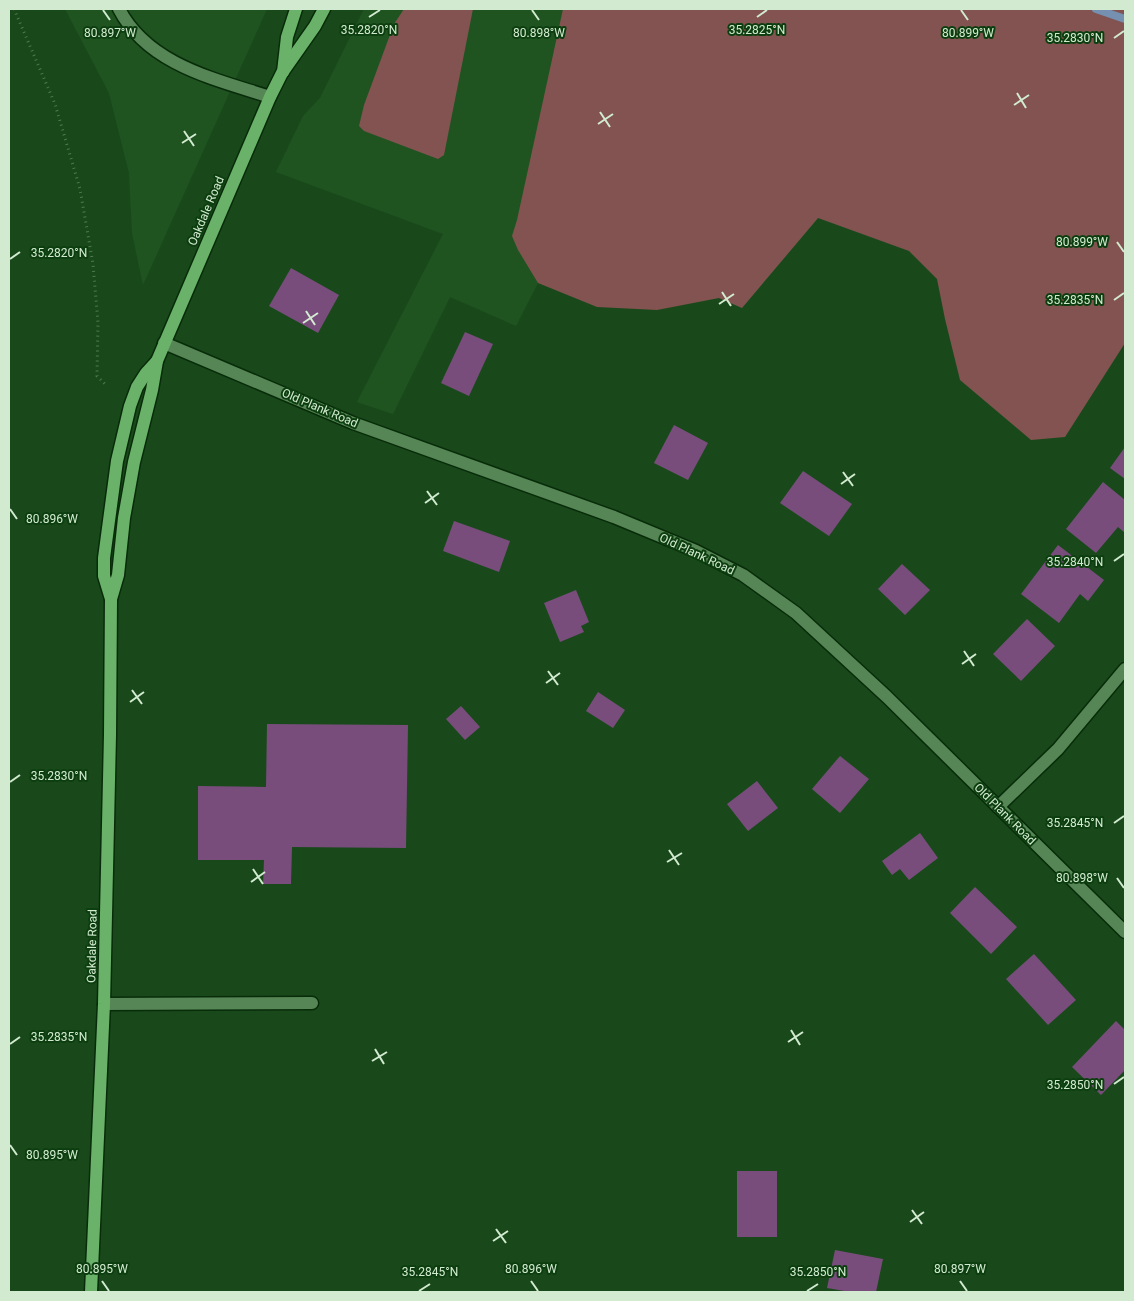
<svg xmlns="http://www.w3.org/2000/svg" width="1134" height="1301" viewBox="0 0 1134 1301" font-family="Roboto,sans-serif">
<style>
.built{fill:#1f5421}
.green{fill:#825350}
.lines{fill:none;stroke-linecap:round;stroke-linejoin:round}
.stream{stroke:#7590b0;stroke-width:8}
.building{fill:#784d7c}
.minor-casing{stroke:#082c0a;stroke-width:15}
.major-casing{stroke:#082c0a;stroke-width:15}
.path{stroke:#517a52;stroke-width:3;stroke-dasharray:1 4;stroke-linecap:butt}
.minor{stroke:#568655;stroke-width:12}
.major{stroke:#6ab269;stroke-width:12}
.ticks{fill:none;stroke:#d2ebd0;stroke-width:2}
.labels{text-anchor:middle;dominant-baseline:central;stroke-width:4;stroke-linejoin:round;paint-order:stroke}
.street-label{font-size:12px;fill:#d2ebd0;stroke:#0d3e10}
.ticks-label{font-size:12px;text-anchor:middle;fill:#d2ebd0;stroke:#0d3e10;stroke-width:4;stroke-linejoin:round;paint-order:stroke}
</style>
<rect width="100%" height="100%" fill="#19491b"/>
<g class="built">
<path d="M65 9H267L143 285 132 233 129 173 109 93Z"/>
<path d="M364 9H996L742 308 564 232 516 326 450 297 393 414 357 402 443 234 276 172 303 116 320 98Z"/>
</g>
<g class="green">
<path d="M404 9H473L444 155 438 159 364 131 359 126 364 105 394 24Z"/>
<path d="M563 9H1125V343L1065 437 1031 440 960 380 945 319 937 279 909 251 818 218 742 308 719 298 657 310 597 307 538 283 518 250 512 236 517 220Z"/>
</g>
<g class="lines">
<path class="stream" d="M1096 9 1125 19"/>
</g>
<g class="building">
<path d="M291 268 339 295 318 333 269 306Z"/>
<path d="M465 332 493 344 469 396 441 383Z"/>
<path d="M674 425 708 443 688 480 654 463Z"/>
<path d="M1125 447V479L1110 468Z"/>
<path d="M803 471 852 504 829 536 780 503Z"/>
<path d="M1103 482 1125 500V533L1118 527 1096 553 1066 529Z"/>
<path d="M454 521 510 541 499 572 443 551Z"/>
<path d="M1058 545 1104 580 1088 601 1080 594 1059 623 1021 594Z"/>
<path d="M902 564 930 590 905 615 878 589Z"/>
<path d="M576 590 589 622 581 626 584 632 560 642 544 603Z"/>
<path d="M1027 619 1055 646 1021 681 993 654Z"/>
<path d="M598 692 625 710 613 728 586 711Z"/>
<path d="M461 706 480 727 465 740 446 719Z"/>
<path d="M267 724 408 725 406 848 292 847 291 884H263L264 860H198V786L266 787Z"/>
<path d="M840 756 869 779 840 813 812 789Z"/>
<path d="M757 781 778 808 748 831 727 804Z"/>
<path d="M920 833 938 858 909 880 900 869 892 875 882 861Z"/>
<path d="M975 887 1017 927 991 954 950 913Z"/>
<path d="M1034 954 1076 1000 1048 1025 1006 979Z"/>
<path d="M1116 1021 1125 1030V1070L1101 1095 1072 1067Z"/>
<rect x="737" y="1171" width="40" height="66"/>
<path d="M835 1250 883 1259 876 1292H850L827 1288Z"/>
</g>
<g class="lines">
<defs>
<g id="minor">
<path d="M119 9C148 65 215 79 270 97"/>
<path d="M164 343 353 423 614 517 696 551 743 575 796 613 887 697 1125 932"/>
<path d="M998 807 1058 749 1125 669"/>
<path d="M104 1004 312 1003"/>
</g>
<g id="major">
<path d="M283 72 287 37 296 9"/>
<path d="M111 599 118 575 124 518 134 462 152 390 157 361 270 97 282 73 315 26 324 9"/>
<path d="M91 1292 104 1004 110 735 111 599 104 576V558L117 461 130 406 137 387 146 373 157 361"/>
</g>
</defs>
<use href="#minor" class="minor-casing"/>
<use href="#major" class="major-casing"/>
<path class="path" d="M14 9 55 104 80 189 93 264 98 323 97 376 106 385"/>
<use href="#minor" class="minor"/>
<use href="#major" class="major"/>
</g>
<path class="ticks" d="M103 10 110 20M532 10 539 20M961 10 968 20M369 17 380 10M757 17 767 10M1114 38 1124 31M1017 93 1026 108M1014 105 1029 95M600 112 610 127M598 124 613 114M184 131 194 146M182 143 196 134M1117 242 1124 252M10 259 20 252M722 292 731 306M1114 300 1124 293M719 304 734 294M306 311 315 325M303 323 318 313M843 472 853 486M841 484 855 474M427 491 437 505M425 503 439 493M10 509 17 519M1114 561 1124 554M964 651 974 666M962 664 976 654M548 671 558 685M546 683 560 673M132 690 142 704M130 702 144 692M10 782 20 775M1114 823 1124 816M669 850 679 865M667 862 682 853M253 869 263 884M1117 878 1124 888M251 882 265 872M791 1030 800 1045M788 1042 803 1032M10 1044 20 1037M375 1049 384 1064M372 1061 387 1052M1114 1084 1124 1077M10 1145 17 1155M912 1210 922 1224M910 1222 924 1212M496 1229 506 1243M493 1241 508 1231M102 1281 109 1291M531 1281 538 1291M960 1281 967 1291M419 1291 430 1284M807 1291 818 1284"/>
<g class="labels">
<g class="street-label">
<text transform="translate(206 211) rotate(-67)">Oakdale Road</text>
<text transform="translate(320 408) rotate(23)">Old Plank Road</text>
<text transform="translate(697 554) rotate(25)">Old Plank Road</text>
<text transform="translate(1005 814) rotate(45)">Old Plank Road</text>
<text transform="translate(92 946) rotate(-89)">Oakdale Road</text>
</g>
</g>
<g class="ticks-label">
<text x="369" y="34">35.2820°N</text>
<text x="757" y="34">35.2825°N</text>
<text x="110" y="37">80.897°W</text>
<text x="539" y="37">80.898°W</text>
<text x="968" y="37">80.899°W</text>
<text x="1075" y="42">35.2830°N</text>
<text x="1082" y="246">80.899°W</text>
<text x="59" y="257">35.2820°N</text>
<text x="1075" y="304">35.2835°N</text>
<text x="52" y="523">80.896°W</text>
<text x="1075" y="566">35.2840°N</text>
<text x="59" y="780">35.2830°N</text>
<text x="1075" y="827">35.2845°N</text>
<text x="1082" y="882">80.898°W</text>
<text x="59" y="1041">35.2835°N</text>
<text x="1075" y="1089">35.2850°N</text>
<text x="52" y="1159">80.895°W</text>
<text x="102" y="1273">80.895°W</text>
<text x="531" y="1273">80.896°W</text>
<text x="960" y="1273">80.897°W</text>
<text x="430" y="1276">35.2845°N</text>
<text x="818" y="1276">35.2850°N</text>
</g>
<rect width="1134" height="1301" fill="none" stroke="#d2ebd0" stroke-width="20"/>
</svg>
